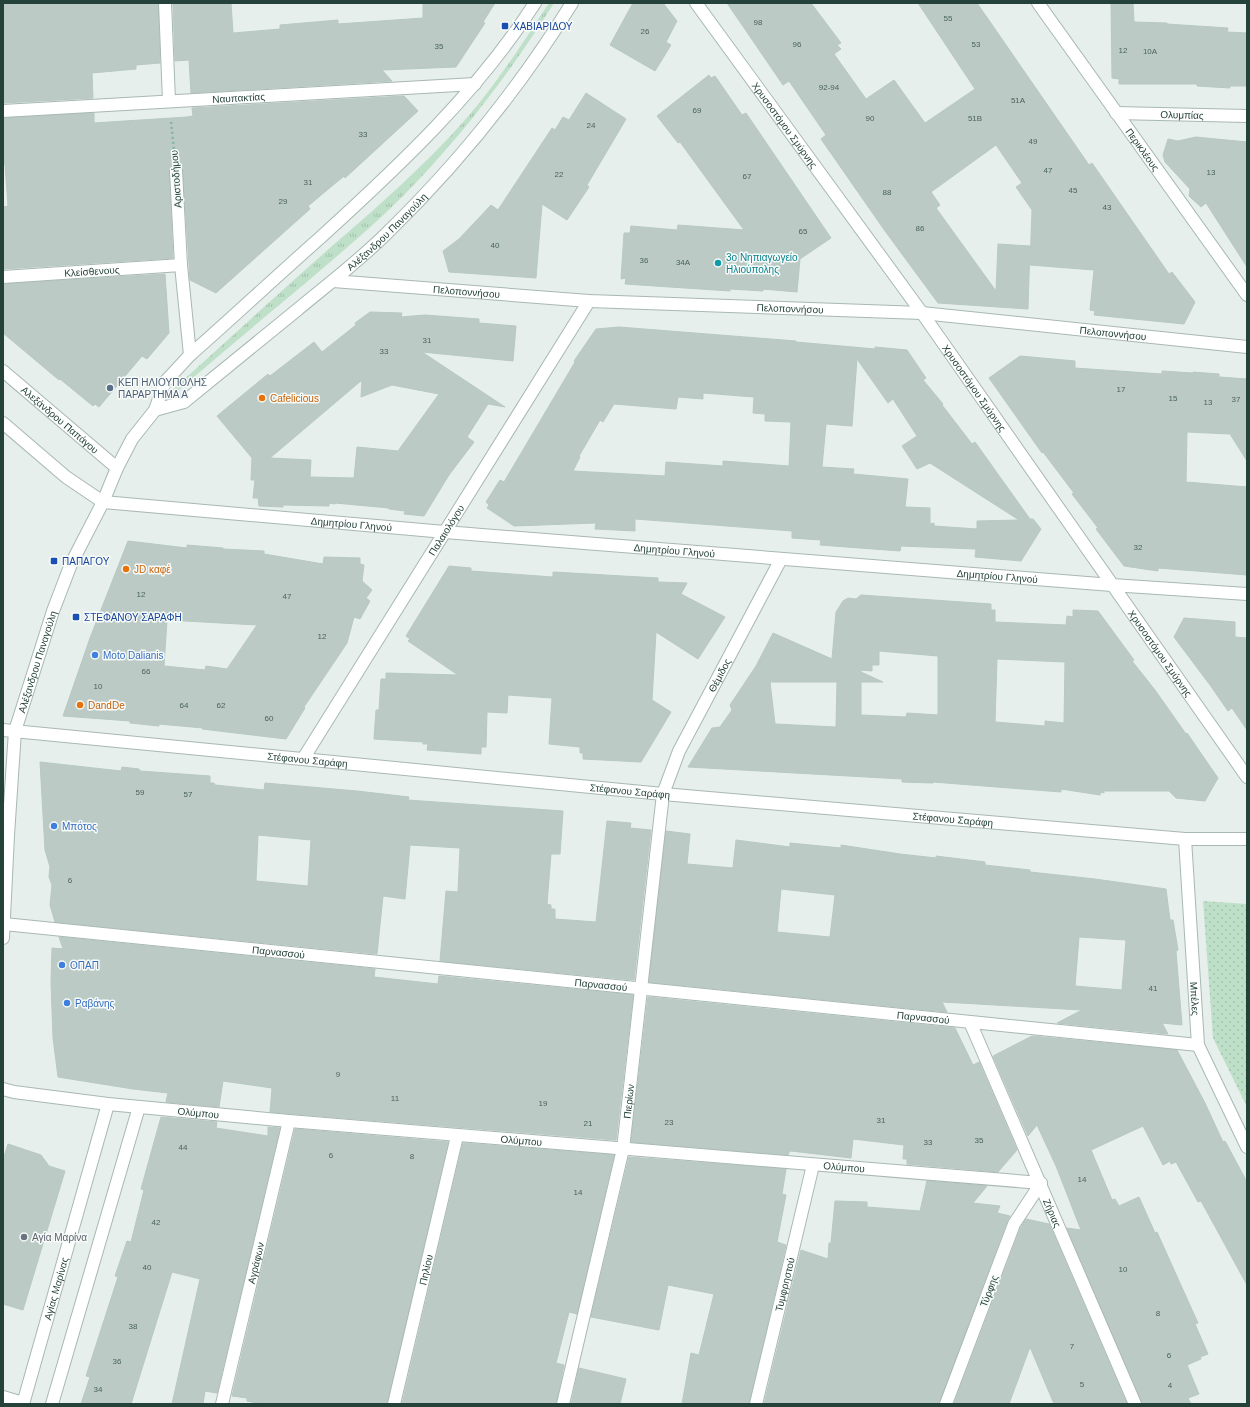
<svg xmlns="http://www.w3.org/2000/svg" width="1250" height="1407" viewBox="0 0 1250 1407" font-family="Helvetica,sans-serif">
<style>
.grass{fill:url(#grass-tufts)}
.park{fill:url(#park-dots)}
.building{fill:#bbcac4;stroke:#b8c9c2;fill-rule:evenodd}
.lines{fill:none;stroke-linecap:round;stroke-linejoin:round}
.pedestrian-casing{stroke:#a8b8b2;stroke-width:14}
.minor-casing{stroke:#a8b8b2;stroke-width:14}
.tertiary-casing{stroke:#a8b8b2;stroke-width:14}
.path{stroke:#86b3a5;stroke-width:2.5;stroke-dasharray:2 3;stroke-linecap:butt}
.pedestrian{stroke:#fff;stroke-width:12}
.minor{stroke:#fff;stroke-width:12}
.tertiary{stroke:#fff;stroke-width:12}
.transit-dot{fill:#1a4fb4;stroke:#f7fbf9;stroke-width:1.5}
.culture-dot{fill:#0f9aa8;stroke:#f7fbf9;stroke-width:1.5}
.service-dot{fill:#5c6f8a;stroke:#f7fbf9;stroke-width:1.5}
.food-dot{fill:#e8710a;stroke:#f7fbf9;stroke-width:1.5}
.shop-dot{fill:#3f7fe0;stroke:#f7fbf9;stroke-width:1.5}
.worship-dot{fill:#6b7280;stroke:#f7fbf9;stroke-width:1.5}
.labels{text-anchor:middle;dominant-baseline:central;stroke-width:3;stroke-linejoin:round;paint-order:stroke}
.number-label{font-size:8px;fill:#4a645c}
.transit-label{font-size:10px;fill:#164399;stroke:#f7fbf9;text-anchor:start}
.street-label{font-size:10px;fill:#24423a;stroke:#f7fbf9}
.culture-label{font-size:10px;fill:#0d838f;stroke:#f7fbf9;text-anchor:start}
.service-label{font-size:10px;fill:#4e5e75;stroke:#f7fbf9;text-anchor:start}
.food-label{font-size:10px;fill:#c56008;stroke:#f7fbf9;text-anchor:start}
.shop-label{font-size:10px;fill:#366cbe;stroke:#f7fbf9;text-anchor:start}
.worship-label{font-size:10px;fill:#5b616d;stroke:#f7fbf9;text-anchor:start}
</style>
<defs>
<pattern id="grass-tufts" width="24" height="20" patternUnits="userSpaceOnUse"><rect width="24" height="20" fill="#bfe0c8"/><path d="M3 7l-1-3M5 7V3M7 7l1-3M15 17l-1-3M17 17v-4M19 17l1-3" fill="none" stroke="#a4c1ad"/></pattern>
<pattern id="park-dots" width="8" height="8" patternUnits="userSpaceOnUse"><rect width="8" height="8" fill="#bfe0c8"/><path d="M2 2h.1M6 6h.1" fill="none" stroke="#a4c1ad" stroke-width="1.8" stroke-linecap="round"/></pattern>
</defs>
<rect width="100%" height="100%" fill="#e6efeb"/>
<path class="grass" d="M549 3H554C510 73 460 139 401 198 370 229 336 257 302 286 260 321 217 357 175 393L172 390C223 345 272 299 323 254 376 208 431 161 476 107 503 74 526 38 549 3Z"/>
<path class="park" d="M1203 901 1247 904V1107L1213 1038Z"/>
<g class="building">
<path d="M3 3H158L160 63 136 65V69L92 73 93 98 3 103Z"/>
<path d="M173 3H231L233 33 280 29V25L338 20V24L423 18V3H495L483 22 485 23 456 67 382 70 392 81 191 93 189 60 175 61Z"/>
<path d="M633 3H663L677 21 666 42 671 45 655 71 610 45Z"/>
<path d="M727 3H811L841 43 837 45 841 49 834 54 866 99 894 80 925 123 975 89 918 3H977L1089 165 1092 163 1169 274 1172 272 1195 302 1184 324 1094 315 1095 311 1090 310 1094 270 1030 265 1032 210 1016 187 1022 183 996 145 931 192 940 205 936 208 996 291 998 244 1030 246 1028 309 938 303 885 231 821 139 826 135 789 81 783 85Z"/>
<path d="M1111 3H1133L1134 22 1167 23V24L1228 28 1227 32 1247 33V86H1230V88L1197 86V84H1119V79L1112 78Z"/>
<path d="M709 75 711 78 715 76 742 115 746 113 831 238 800 259 797 292 763 289V291L730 289V291L625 284 626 278 621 279 624 233H630L631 226 677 230 678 225 744 230 680 142 678 143 657 116Z"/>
<path d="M586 93 626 119 587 185 589 187 567 220 542 204 536 278 449 272 443 251 459 239 491 205 498 210 552 128 555 130 563 117 569 120Z"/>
<path d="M404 96 418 111 345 178 344 176 308 206 310 209 216 293 190 280 183 171 182 167 176 164 172 165 169 171 173 258 3 269V207L8 206 5 164H3V118L94 113V123L187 117 193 116 192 108Z"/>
<path d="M1196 137 1247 142V267L1206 203 1201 207 1189 196 1190 189 1165 162 1163 155 1168 139 1178 141Z"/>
<path d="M165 274 169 333 147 359 142 356 99 407 95 404 93 406 60 379 59 380 3 333V284Z"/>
<path d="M370 312 402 313 401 317 425 315 479 319V323L516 326 513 361 422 352 505 407 488 404 467 437 474 442 449 475 424 516 404 514 405 511 389 509V508L335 503V504L329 503V506L283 505V507L259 506 258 498H253L255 480H251L252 458 217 416 268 374 270 376 314 342 322 352 356 325 355 323ZM362 380 361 397 392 385 439 394 398 451 357 447 354 478 310 477 311 460 270 458Z"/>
<path d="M619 327 796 341V342L875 349V347L907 350 926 378 923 380 943 404 942 405 972 444 975 442 1030 519H1033L1041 529 1021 561 975 557 976 549 901 546 900 551 820 545 821 540 792 538V531L635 519V531L595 529 596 523 514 526 487 508 489 505 486 502 500 480 504 482 575 362 574 361 596 329ZM857 359 888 403 893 399 917 436 902 446 917 469 930 463 1019 520 977 521V529L934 526V523L930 524V508L905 507 908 479 853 474 854 469 822 467 826 424 852 426ZM703 393 754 397 753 413 765 414V421L791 422 789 466 723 461V466L666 462 665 476 573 471 580 457 579 456 600 420 603 422 614 404 676 409 678 397 703 399Z"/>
<path d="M1020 356 1075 361V368L1162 374V371L1193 373V372L1219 374V377L1247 379V461L1230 434 1187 432 1186 482 1247 487V575L1158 568V571L1124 566 1096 529 1098 528 1072 494 1074 493 1043 452 1042 453 989 378Z"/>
<path d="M128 541 187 548V545L223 548V549L264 551V554L323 564 324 557 360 558V564L364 565 362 581 372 590 366 598 370 601 360 619 354 617 347 643 304 707 305 708 286 739 202 729 203 728 159 724V726L130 723V721L63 716 90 638ZM167 620 257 625 227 669 206 666 205 670 164 666Z"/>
<path d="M449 566 471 568V571L553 577V572L658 578V582L687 583 681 594 725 617 698 659 656 632 652 700 671 712 641 762 583 759V753H580V747L549 744 552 698 508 695 507 713 487 712 486 747H481V754L427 750 428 744H423V742L374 739 376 710H379L381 679H386V673L458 675 408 641 410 639 406 636Z"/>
<path d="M861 595 991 604V610H995V622L1066 625 1067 616 1073 617V610L1098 611 1134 660 1132 661 1155 690 1186 734 1187 733 1218 778 1205 801 1176 798 1169 791H1104V793L1101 792 1100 795 1061 789V792L933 782V783L902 782V779L688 767 712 728 720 727 732 710 730 705 756 666 773 633 832 659 836 612 843 601 848 598 856 599ZM879 651 938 656V715L907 713 906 717 861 715V682H883L861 672V670L872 671V665H879ZM997 659 1065 662 1064 723 1045 721V726L995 722ZM770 682H837L836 727 775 724Z"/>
<path d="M1184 618 1235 622V637L1247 638V730L1232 708 1228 711 1210 685 1174 637Z"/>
<path d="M40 762 121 771 122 767 139 769 140 771 210 776V783H214L215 785 264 790 265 783 357 791 409 797 408 800 563 811 560 854H551L547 904 551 905V909H555V919L596 922 607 821 631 823 630 828 651 830 634 980 440 961 446 891 458 892 460 848 410 845 405 899 383 896 377 954 55 922 50 905 52 885 49 877 50 867 45 850ZM258 835 311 840 308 886 256 881Z"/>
<path d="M666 831 690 834 687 864 733 868 736 840 790 847V843L841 848V845L900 854 936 858V856L985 862V865L1030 870V872L1095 879 1166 889 1170 920H1173L1178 950 1176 951 1182 1025 1162 1023 1168 1034 1057 1023 1082 1010 942 1002 947 1012 649 982ZM781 889 835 895 830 937 777 932ZM1079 937 1126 940 1122 990 1075 986Z"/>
<path d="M59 937 375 969 374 977 438 984 439 976 633 995 616 1140 270 1112 272 1088 223 1081 219 1107 166 1102 168 1093 133 1089 58 1077 53 1038 51 982 52 948 63 949Z"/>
<path d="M648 997 955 1028 973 1065 979 1062 1017 1150 998 1172 907 1164V1159H903L904 1145 853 1139 851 1158 791 1151 789 1152 788 1155 631 1142Z"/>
<path d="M1032 1036 1177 1050 1205 1103 1223 1142 1225 1141 1247 1182V1285L1201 1201 1198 1202 1176 1162 1171 1164 1170 1161 1163 1165 1143 1126 1091 1150 1112 1200 1115 1199 1119 1206 1139 1197 1155 1233 1157 1232 1198 1323 1195 1324 1208 1354 1200 1357 1201 1359 1187 1365 1199 1394 1188 1398 1191 1404H1142L1067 1228 1081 1230 1056 1166 1037 1125 1028 1136 993 1056Z"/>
<path d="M161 1117 217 1122 216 1128 268 1136V1127L280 1128 217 1393 205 1391 203 1404H172L200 1279 172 1272 131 1404H81L90 1377 86 1376 118 1277 115 1276 127 1241 131 1242 144 1190 141 1189Z"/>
<path d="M295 1129 448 1142 387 1404H261L247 1401V1398L232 1396Z"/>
<path d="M463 1143 614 1155 577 1314 569 1312 556 1363 564 1365 556 1404H402Z"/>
<path d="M8 1144 41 1155 49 1166 65 1171 23 1310 3 1304V1160Z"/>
<path d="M629 1157 786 1169 782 1194 786 1195 777 1242 786 1245 749 1404H682L691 1353 699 1355 714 1294 668 1285 659 1330 591 1317Z"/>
<path d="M927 1181 987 1186 973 1203 1000 1206 997 1213 1010 1216 1007 1221 939 1404H764L801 1250 828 1259 829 1243H831L835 1201 867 1202V1207L920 1211Z"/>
<path d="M1026 1219 1049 1224 1127 1404H1054L1030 1347 1009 1404H954L1021 1227Z"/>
<path d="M579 1368 626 1379 620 1404H571Z"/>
</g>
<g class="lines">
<defs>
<path id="pedestrian" d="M3 1397 23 1403"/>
<g id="minor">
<path d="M165 3 169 101"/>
<path id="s1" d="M696 3 922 313 1247 777"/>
<path id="s2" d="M1038 3 1247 295"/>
<path id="s3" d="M3 111 475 84"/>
<path id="s4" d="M1116 113 1247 116"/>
<path d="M176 171 181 265 190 355"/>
<path id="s5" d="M3 277 181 265"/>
<path id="s6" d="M333 281 589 301 922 313 1247 347"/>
<path id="s7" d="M3 371 117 468"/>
<path id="s8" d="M3 423 66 477 103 502 445 532 1112 585 1247 594"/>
<path id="s9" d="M3 730 663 794 1185 839H1247"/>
<path id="s10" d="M303 759 589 301"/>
<path id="s11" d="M1185 839 1198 1045 1247 1147"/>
<path id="s12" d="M4 924 1198 1045"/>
<path id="s13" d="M970 1022 1135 1404"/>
<path id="s14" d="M3 1089 14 1092 108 1104 289 1121 1041 1183 1014 1224 946 1404"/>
<path id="s15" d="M23 1404 108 1104"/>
<path d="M52 1404 139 1107"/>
<path id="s16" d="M222 1404 289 1121"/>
<path id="s17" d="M394 1404 457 1136"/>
<path id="s18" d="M563 1404 623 1149 663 794 679 751 781 559"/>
<path id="s19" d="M756 1404 813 1165"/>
</g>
<g id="tertiary">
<path id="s20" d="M155 410 184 402C222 371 260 340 297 310 327 285 359 261 387 233 458 164 520 87 572 3"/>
<path id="s21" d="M3 938 8 835 15 731 53 611 71 564 103 502 117 468 132 439 155 410 165 382 190 355C234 316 277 276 321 237 399 166 477 93 535 3"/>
</g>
</defs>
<use href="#pedestrian" class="pedestrian-casing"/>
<use href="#minor" class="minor-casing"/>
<use href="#tertiary" class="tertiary-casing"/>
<path class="path" d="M171 122 174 151"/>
<use href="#pedestrian" class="pedestrian"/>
<use href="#minor" class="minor"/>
<use href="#tertiary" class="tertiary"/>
</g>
<g class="transit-dot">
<rect x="501" y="22" width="8" height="8" rx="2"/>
<rect x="50" y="557" width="8" height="8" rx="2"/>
<rect x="72" y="613" width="8" height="8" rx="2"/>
</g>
<circle class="culture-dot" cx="718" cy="263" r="4"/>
<circle class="service-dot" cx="110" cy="388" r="4"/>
<g class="food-dot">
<circle cx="262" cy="398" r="4"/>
<circle cx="126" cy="569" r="4"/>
<circle cx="80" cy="705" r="4"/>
</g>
<g class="shop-dot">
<circle cx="95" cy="655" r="4"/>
<circle cx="54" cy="826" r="4"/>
<circle cx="62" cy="965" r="4"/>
<circle cx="67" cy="1003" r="4"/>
</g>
<circle class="worship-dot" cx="24" cy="1237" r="4"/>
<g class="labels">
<g class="number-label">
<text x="948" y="18">55</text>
<text x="758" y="22">98</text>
<text x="645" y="31">26</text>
<text x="797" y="44">96</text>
<text x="976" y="44">53</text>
<text x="439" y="46">35</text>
<text x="1123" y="50">12</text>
<text x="1150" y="51">10Α</text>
<text x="829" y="87">92-94</text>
<text x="1018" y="100">51Α</text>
<text x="697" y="110">69</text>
<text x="870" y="118">90</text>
<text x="975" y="118">51Β</text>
<text x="591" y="125">24</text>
<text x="363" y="134">33</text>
<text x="1033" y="141">49</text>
<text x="1048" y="170">47</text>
<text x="1211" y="172">13</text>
<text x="559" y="174">22</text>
<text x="747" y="176">67</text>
<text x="308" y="182">31</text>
<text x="1073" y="190">45</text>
<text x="887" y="192">88</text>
<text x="283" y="201">29</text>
<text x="1107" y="207">43</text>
<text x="920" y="228">86</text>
<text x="803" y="231">65</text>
<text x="495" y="245">40</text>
<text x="644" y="260">36</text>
<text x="683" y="262">34Α</text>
<text x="427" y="340">31</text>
<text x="384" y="351">33</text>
<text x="1121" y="389">17</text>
<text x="1173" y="398">15</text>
<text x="1236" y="399">37</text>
<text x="1208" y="402">13</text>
<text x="1138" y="547">32</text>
<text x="141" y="594">12</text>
<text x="287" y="596">47</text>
<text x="322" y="636">12</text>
<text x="146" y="671">66</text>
<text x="98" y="686">10</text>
<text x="184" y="705">64</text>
<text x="221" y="705">62</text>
<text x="269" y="718">60</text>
<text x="140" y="792">59</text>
<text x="188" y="794">57</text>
<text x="70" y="880">6</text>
<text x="1153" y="988">41</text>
<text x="338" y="1074">9</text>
<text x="395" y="1098">11</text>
<text x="543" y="1103">19</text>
<text x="881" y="1120">31</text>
<text x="669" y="1122">23</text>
<text x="588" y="1123">21</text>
<text x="979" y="1140">35</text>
<text x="928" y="1142">33</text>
<text x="183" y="1147">44</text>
<text x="331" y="1155">6</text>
<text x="412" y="1156">8</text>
<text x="1082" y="1179">14</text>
<text x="578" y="1192">14</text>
<text x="156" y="1222">42</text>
<text x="147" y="1267">40</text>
<text x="1123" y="1269">10</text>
<text x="1158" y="1313">8</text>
<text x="133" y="1326">38</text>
<text x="1072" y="1346">7</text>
<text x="1169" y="1355">6</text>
<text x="117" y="1361">36</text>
<text x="1082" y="1384">5</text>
<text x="1170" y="1385">4</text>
<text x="98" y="1389">34</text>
</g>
<g class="transit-label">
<text x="513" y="26">ΧΑΒΙΑΡΙΔΟΥ</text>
<text x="62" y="561">ΠΑΠΑΓΟΥ</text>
<text x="84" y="617">ΣΤΕΦΑΝΟΥ ΣΑΡΑΦΗ</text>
</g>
<g class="street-label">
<text stroke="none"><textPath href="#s3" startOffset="236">Ναυπακτίας</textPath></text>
<text stroke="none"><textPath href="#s4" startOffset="66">Ολυμπίας</textPath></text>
<text stroke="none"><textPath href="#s1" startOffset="151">Χρυσοστόμου Σμύρνης</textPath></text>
<text stroke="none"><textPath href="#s2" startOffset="180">Περικλέους</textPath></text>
<text transform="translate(176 179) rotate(-94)">Αριστοδήμου</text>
<text stroke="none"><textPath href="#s20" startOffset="295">Αλέξανδρου Παναγούλη</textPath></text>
<text stroke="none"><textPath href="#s5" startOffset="89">Κλείσθενους</textPath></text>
<text stroke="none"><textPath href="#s6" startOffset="134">Πελοποννήσου</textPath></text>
<text stroke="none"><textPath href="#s6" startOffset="458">Πελοποννήσου</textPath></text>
<text stroke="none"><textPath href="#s6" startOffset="782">Πελοποννήσου</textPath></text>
<text stroke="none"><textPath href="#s1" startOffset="475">Χρυσοστόμου Σμύρνης</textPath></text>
<text stroke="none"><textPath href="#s7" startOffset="75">Αλεξάνδρου Παπάγου</textPath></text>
<text stroke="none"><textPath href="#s8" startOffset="377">Δημητρίου Γληνού</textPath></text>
<text stroke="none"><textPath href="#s10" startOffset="270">Παλαιολόγου</textPath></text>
<text stroke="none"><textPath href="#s8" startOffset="701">Δημητρίου Γληνού</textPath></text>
<text stroke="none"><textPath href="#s8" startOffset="1025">Δημητρίου Γληνού</textPath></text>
<text stroke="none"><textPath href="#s1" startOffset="799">Χρυσοστόμου Σμύρνης</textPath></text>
<text stroke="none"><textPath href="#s21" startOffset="280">Αλέξανδρου Παναγούλη</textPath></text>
<text stroke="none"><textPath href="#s18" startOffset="751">Θέμιδος</textPath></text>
<text stroke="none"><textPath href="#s9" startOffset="306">Στέφανου Σαράφη</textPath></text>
<text stroke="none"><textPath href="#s9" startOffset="630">Στέφανου Σαράφη</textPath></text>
<text stroke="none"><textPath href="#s9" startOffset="954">Στέφανου Σαράφη</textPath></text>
<text stroke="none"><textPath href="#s12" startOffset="276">Παρνασσού</textPath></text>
<text stroke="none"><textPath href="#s12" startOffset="600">Παρνασσού</textPath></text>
<text stroke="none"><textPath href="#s11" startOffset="160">Μπέλες</textPath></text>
<text stroke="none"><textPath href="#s12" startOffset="924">Παρνασσού</textPath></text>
<text stroke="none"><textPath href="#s18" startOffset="310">Πιερίων</textPath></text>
<text stroke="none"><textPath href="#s14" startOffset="197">Ολύμπου</textPath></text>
<text stroke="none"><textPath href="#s14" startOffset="521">Ολύμπου</textPath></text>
<text stroke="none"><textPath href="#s14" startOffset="845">Ολύμπου</textPath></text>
<text stroke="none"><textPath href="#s13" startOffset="208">Ζήριας</textPath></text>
<text stroke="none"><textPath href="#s16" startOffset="145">Αγράφων</textPath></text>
<text stroke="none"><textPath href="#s17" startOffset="138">Πηλίου</textPath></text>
<text stroke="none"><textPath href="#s19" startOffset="123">Τυμφρηστού</textPath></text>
<text stroke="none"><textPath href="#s15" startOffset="120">Αγίας Μαρίνας</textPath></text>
<text transform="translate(989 1291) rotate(-69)">Τύρφης</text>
</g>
<g class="culture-label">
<text x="726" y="257">3o Νηπιαγωγείο<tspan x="726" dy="12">Ηλιούπολης</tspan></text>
</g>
<g class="service-label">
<text x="118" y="382">ΚΕΠ ΗΛΙΟΥΠΟΛΗΣ<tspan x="118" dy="12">ΠΑΡΑΡΤΗΜΑ Α</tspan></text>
</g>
<g class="food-label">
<text x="270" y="398">Cafelicious</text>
<text x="134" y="569">JD καφέ</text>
<text x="88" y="705">DandDe</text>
</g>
<g class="shop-label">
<text x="103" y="655">Moto Dalianis</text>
<text x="62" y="826">Μπότος</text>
<text x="70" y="965">ΟΠΑΠ</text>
<text x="75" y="1003">Ραβάνης</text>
</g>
<g class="worship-label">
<text x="32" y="1237">Αγία Μαρίνα</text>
</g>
</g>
<rect width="1250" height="1407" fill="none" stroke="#24423a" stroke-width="8"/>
</svg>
